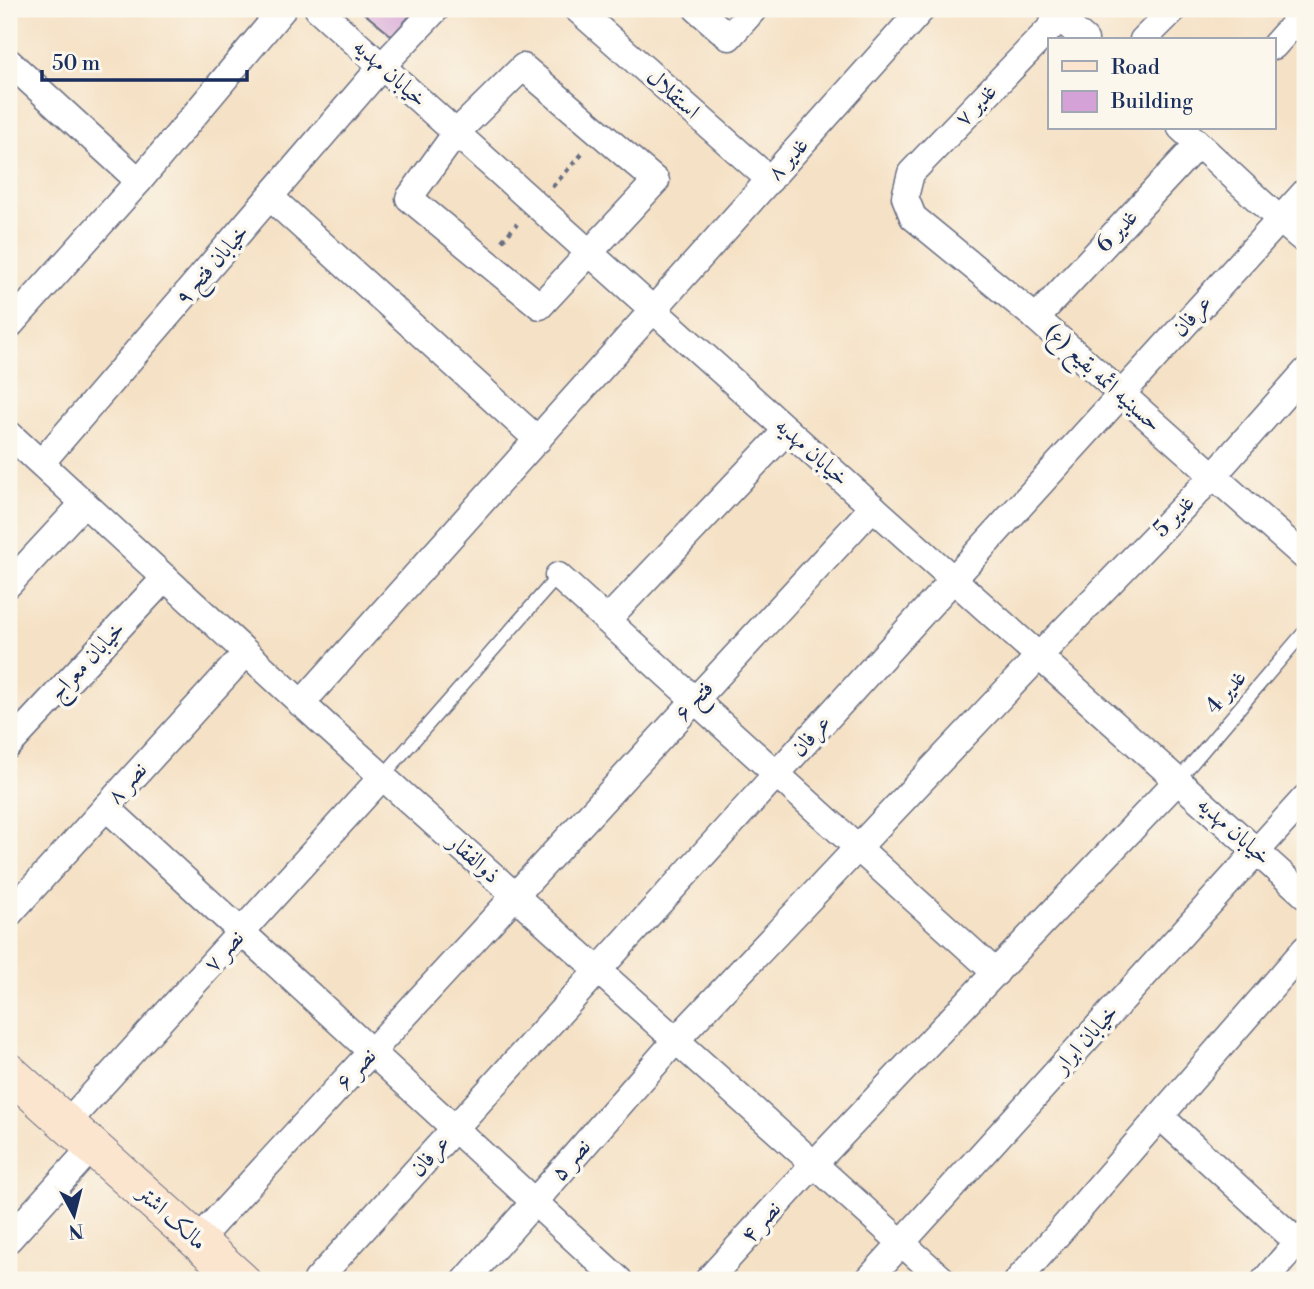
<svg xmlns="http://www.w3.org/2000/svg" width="1314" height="1289" viewBox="0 0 1314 1289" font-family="'Libre Bodoni',Amiri,serif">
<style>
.building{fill:#d4a2d6}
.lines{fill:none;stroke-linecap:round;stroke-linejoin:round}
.lane-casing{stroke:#676d82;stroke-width:15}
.street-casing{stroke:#676d82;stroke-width:29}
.secondary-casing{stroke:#676d82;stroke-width:39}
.path{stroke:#676d82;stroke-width:4.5;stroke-dasharray:5 5;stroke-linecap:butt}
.lane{stroke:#fff;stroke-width:12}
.street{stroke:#fff;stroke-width:26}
.secondary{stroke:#fbe5cf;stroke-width:37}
.labels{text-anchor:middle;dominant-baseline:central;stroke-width:7;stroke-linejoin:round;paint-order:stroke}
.street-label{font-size:23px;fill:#1b2f5e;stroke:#fbf7ec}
</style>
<rect width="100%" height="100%" fill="#fbf7ec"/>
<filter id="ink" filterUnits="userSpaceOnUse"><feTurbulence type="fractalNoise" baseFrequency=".0143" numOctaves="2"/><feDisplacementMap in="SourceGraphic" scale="14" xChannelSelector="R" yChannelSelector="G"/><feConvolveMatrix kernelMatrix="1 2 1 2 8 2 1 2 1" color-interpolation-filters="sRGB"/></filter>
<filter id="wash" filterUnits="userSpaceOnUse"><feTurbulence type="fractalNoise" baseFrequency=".00686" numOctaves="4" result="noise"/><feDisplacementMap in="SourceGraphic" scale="28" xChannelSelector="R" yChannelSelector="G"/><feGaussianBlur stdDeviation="1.57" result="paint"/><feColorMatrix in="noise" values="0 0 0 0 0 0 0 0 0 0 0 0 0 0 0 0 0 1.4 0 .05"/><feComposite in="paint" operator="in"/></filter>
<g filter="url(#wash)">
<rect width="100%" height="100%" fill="#f5e1c5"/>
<g id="blocks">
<path class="building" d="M359 9H416L392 36Z"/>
</g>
</g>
<g filter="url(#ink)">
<use href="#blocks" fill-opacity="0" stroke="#676d82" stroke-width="2"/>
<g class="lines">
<defs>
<g id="lane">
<path d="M382 777 558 576"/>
<path d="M1178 780 1305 631"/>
</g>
<g id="street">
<path d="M318 9 1305 895"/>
<path d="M577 9 770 180"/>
<path d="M697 9 729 37 754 9"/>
<path d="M1050 9 1085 40"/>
<path d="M1060 18 911 173 905 197 913 217 1036 318 1305 557"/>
<path d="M1143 40 1174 9"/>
<path d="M1274 46 1305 11"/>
<path d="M9 62 139 181"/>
<path d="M523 67 656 181 540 306 409 198 456 133Z"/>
<path d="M1181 128 1280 220 1305 241"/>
<path d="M270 197 538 440"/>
<path d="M1036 318 1198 144"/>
<path d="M9 326 139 181 283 9"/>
<path d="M9 434 325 725 943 1280"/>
<path d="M41 463 382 66 436 9"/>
<path d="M558 576 996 973"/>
<path d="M9 584 84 503"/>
<path d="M607 620 787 430"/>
<path d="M301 704 922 9"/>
<path d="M9 745 165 578"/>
<path d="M106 807 619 1280"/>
<path d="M9 914 246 653"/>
<path d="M1160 1116 1305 1249"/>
<path d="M66 1124 382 777"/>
<path d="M9 1239 92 1147"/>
<path d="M197 1241 873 507"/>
<path d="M317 1280 1305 192"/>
<path d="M466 1280 676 1040 1039 656 1213 476 1305 372"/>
<path d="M708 1280 814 1164 1178 780"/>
<path d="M868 1280 1305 798"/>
<path d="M1018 1280 1305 949"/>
<path d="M1265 1280 1305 1234"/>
</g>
<path id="secondary" d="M9 1072 241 1280"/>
</defs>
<use href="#lane" class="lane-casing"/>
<use href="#street" class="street-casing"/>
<use href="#secondary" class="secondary-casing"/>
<g class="path">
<path d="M552 187 584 152"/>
<path d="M502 241 517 224"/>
</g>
<use href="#lane" class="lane"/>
<use href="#street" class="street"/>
<use href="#secondary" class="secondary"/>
</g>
</g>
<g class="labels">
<g class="street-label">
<text transform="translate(390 73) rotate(42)">خیابان مهدیه</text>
<text transform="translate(673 94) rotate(42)">استقلال</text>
<text transform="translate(976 105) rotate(-46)">غدیر ۷</text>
<text transform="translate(788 159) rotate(-48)">غدیر ۸</text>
<text transform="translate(1117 231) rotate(-47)">غدیر 6</text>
<text transform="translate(212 265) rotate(-49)">خیابان فتح ۹</text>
<text transform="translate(1192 316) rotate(-48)">عرفان</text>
<text transform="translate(1103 378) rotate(42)">حسینیه ائمه بقیع (ع)</text>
<text transform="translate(812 452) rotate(42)">خیابان مهدیه</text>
<text transform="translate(1174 516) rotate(-46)">غدیر 5</text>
<text transform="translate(87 661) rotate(-47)">خیابان معراج</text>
<text transform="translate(1226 692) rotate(-49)">غدیر 4</text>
<text transform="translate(694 701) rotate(-47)">فتح ۶</text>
<text transform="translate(811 736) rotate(-48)">عرفان</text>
<text transform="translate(127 783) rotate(-48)">نصر ۸</text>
<text transform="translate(1234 831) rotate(42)">خیابان مهدیه</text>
<text transform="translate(474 859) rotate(42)">ذوالفقار</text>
<text transform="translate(224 951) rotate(-48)">نصر ۷</text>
<text transform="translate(1086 1039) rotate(-48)">خیابان ابرار</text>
<text transform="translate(356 1069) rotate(-47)">نصر ۶</text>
<text transform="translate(430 1156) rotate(-48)">عرفان</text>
<text transform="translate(571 1160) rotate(-49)">نصر ۵</text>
<text transform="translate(172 1218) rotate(42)">مالک اشتر</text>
<text transform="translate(761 1222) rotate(-48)">نصر ۴</text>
</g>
</g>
<rect width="1314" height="1289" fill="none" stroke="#fbf7ec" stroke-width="35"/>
<rect x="1048" y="38" width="228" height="91" fill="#fbf7ec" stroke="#a1a7b3" stroke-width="2"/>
<rect x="1062" y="61" width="35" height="10" fill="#fbe5cf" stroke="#a1a7b3" stroke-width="2"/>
<text x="1111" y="74" font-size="21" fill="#1b2f5e">Road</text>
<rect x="1062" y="91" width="35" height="21" fill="#d4a2d6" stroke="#a1a7b3" stroke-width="2"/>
<text x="1111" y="108" font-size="21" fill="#1b2f5e">Building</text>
<g transform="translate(74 1215) rotate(173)" stroke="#fbf7ec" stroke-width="5" paint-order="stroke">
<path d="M0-5L12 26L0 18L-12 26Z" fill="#1b2f5e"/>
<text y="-10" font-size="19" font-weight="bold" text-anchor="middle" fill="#1b2f5e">N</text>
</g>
<path d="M42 70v10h205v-10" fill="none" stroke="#1b2f5e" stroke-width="3.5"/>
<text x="52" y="70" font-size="21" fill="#1b2f5e" stroke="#fbf7ec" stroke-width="5" paint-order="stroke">50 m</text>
</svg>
